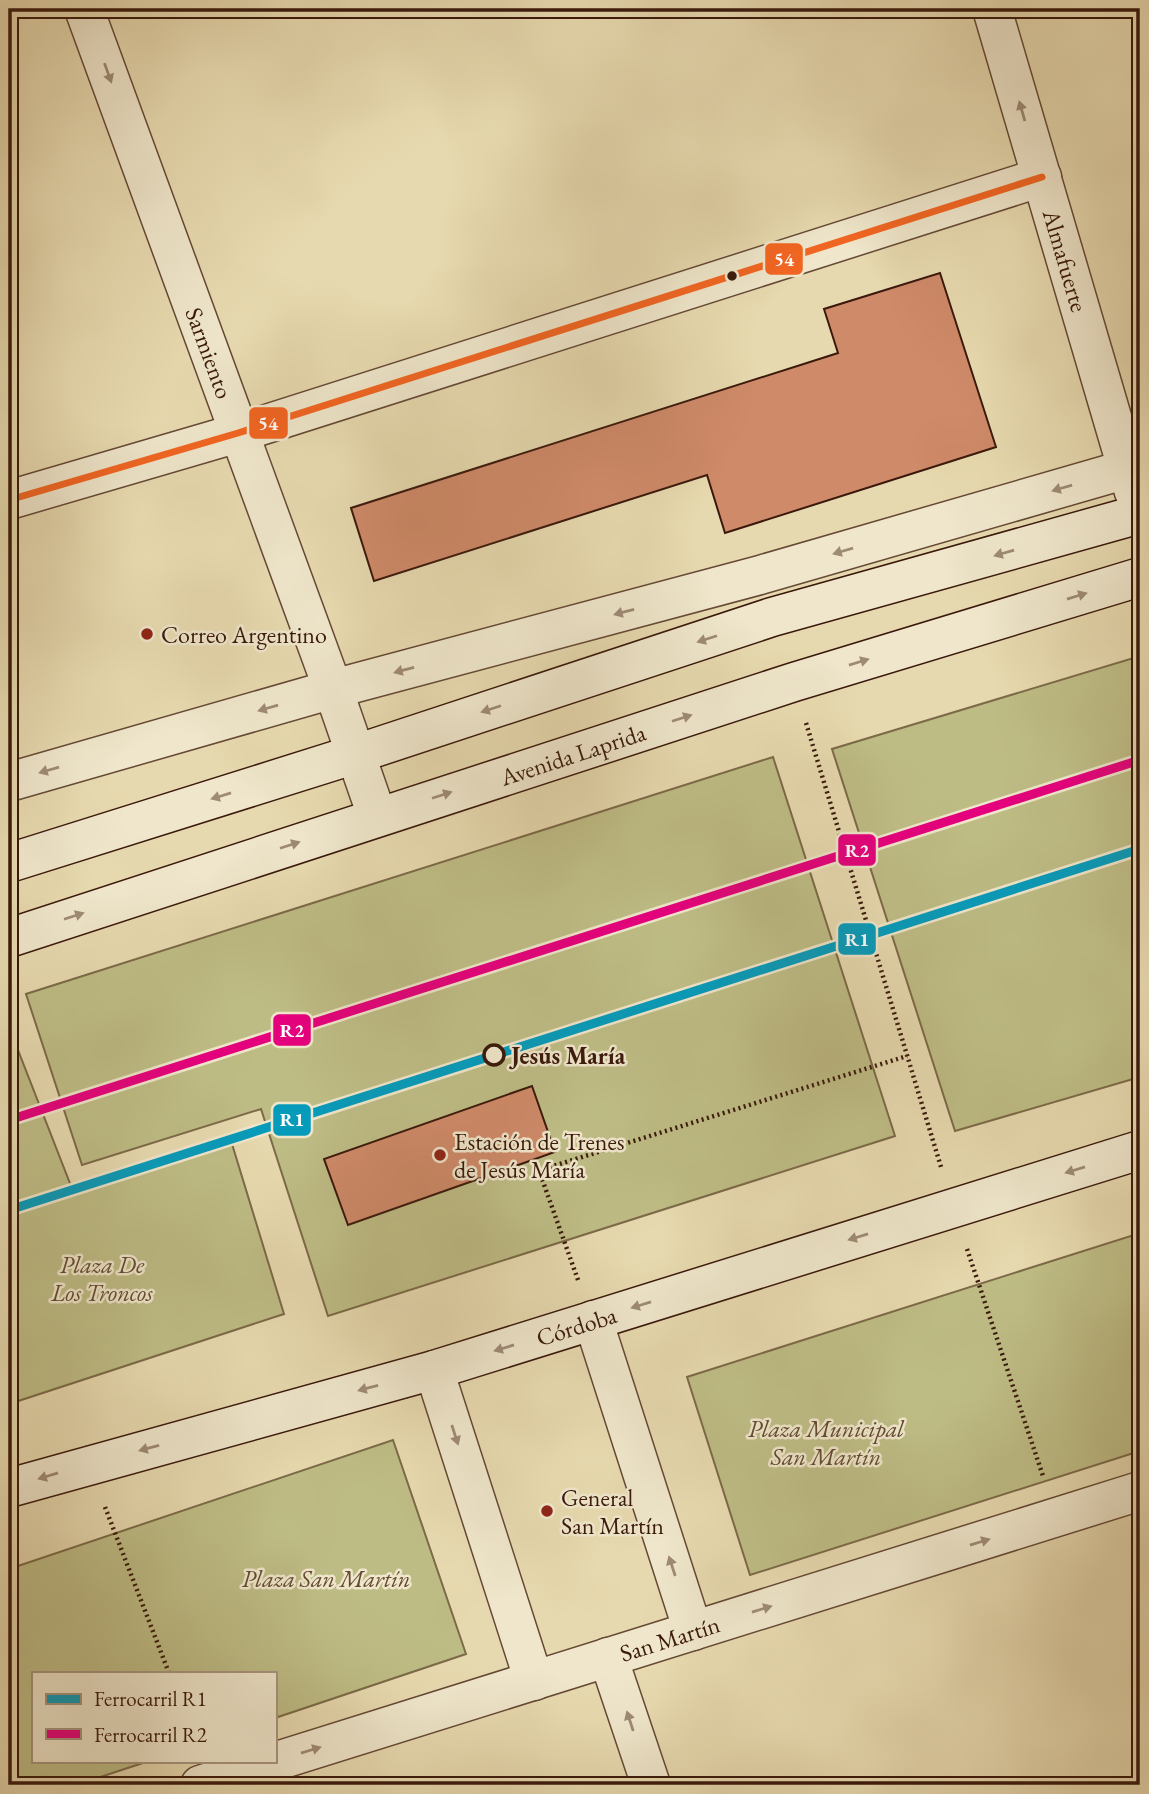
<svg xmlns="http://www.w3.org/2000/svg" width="1149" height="1794" viewBox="0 0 1149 1794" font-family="'EB Garamond',serif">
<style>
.green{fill:#bebc85;stroke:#7c6a48;stroke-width:2}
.building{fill:#cf8a69;stroke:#3a190c;stroke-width:2}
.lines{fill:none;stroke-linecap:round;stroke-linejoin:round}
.street-casing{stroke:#654935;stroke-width:41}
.secondary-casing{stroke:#3a190c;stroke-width:41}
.path{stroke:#3a190c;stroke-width:4.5;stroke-dasharray:2 3.5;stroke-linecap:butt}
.street{stroke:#efe6cb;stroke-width:38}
.secondary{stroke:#efe6cb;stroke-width:38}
.bus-1-casing{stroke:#efe6cb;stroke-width:12}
.bus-1{stroke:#f26522;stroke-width:7}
.rail-1-casing{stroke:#efe6cb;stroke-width:14}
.rail-2-casing{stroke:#efe6cb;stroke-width:14}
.rail-1{stroke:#069bbb;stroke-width:9}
.rail-2{stroke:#e5007d;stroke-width:9}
.oneway{fill:#9e8a75}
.bus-dot{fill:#3a190c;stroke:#efe6cb;stroke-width:2.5}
.poi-dot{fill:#8f2418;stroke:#efe6cb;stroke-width:2.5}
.stop-dot{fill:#efe6cb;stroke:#3a190c;stroke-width:3.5}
.labels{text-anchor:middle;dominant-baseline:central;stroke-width:5;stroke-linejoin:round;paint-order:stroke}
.street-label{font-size:24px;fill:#3a190c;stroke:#efe6cb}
.poi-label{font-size:24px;fill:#3a190c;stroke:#efe6cb;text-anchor:start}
.stop-label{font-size:24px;font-weight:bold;fill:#3a190c;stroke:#efe6cb;text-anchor:start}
.park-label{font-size:24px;font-style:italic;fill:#624a30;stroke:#efe6cb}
.line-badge{stroke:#efe6cb;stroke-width:2.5}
.badge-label{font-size:19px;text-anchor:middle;font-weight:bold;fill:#fff}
</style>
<rect width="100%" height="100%" fill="#e7d9af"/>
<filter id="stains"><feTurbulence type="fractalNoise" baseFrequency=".00286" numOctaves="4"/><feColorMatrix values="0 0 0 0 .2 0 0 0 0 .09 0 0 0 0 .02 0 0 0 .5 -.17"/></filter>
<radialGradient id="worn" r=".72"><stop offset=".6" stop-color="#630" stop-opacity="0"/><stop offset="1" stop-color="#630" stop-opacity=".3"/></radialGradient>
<g class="green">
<path d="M1140 656V1077L955 1131 832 749Z"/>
<path d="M773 757 895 1136 328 1316 261 1109 82 1165 26 994Z"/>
<path d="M9 1027 73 1191 232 1144 284 1314 9 1404Z"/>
<path d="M1140 1233V1451L750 1575 687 1377Z"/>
<path d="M393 1440 466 1654 275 1718V1673H33V1761H149L76 1785H9V1569Z"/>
</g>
<g class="building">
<path d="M940 273 996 447 725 533 707 475 374 581 351 508 838 353 824 309Z"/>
<path d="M532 1086 555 1152 348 1225 324 1159Z"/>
</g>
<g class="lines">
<defs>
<g id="street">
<path id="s1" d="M84 9 333 689 377 816"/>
<path id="s2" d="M992 9 1134 492"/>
<path d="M9 500 238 433 1042 177"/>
<path d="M9 782 333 689 760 575 1127 469"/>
<path d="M593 1320 693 1631"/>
<path d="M434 1370 534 1681"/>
<path d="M608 1657 651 1785"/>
<path id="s3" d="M200 1785 1140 1491"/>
</g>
<g id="secondary">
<path d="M9 863 356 754 772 617 1140 514"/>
<path id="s4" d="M9 938 794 682 1140 577"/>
<path id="s5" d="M9 1488 434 1370 1140 1150"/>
</g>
</defs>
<use href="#street" class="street-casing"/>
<use href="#secondary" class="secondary-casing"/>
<g class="path">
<path d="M806 723 941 1167"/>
<path d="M967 1249 1043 1476"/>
<path d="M578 1280 542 1179 550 1167 907 1056"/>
<path d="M105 1507 169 1673"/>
</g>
<use href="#street" class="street"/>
<use href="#secondary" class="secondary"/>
<defs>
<path id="bus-1" d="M9 500 238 433 1042 177"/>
</defs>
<use href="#bus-1" class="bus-1-casing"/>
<use href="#bus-1" class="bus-1"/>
<defs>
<path id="rail-1" d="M9 1210 1140 849"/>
<path id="rail-2" d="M9 1120 1140 760"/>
</defs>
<use href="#rail-1" class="rail-1-casing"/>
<use href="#rail-2" class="rail-2-casing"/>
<use href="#rail-1" class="rail-1"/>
<use href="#rail-2" class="rail-2"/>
</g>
<defs><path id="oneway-solid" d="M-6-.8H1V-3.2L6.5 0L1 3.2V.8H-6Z" transform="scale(1.75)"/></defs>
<g class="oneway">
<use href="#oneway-solid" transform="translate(108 73) rotate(70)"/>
<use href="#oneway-solid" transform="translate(1022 111) rotate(-106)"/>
<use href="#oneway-solid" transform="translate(1062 488) rotate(164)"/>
<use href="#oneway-solid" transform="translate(843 551) rotate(164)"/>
<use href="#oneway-solid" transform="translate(1004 553) rotate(164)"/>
<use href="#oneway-solid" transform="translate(1077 596) rotate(-17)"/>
<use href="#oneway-solid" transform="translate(624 612) rotate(165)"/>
<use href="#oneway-solid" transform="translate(707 639) rotate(162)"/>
<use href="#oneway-solid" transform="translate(859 662) rotate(-17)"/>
<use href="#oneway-solid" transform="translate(404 670) rotate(165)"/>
<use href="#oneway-solid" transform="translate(268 708) rotate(164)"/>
<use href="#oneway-solid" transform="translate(491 709) rotate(162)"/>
<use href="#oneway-solid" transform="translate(682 718) rotate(-18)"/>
<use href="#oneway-solid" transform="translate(49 770) rotate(164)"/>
<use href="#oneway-solid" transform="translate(442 795) rotate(-18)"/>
<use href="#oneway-solid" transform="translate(221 796) rotate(163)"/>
<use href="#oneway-solid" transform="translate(290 845) rotate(-18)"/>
<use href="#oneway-solid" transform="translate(74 916) rotate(-18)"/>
<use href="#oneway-solid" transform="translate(1075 1170) rotate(163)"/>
<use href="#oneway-solid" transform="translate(858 1237) rotate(163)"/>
<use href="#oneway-solid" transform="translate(641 1305) rotate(163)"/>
<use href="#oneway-solid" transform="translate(504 1348) rotate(163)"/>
<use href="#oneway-solid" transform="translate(368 1388) rotate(165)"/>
<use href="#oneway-solid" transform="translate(455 1435) rotate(72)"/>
<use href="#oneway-solid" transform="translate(149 1448) rotate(165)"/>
<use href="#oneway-solid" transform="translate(48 1476) rotate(163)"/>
<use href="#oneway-solid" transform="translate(980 1542) rotate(-17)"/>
<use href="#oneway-solid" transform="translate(672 1566) rotate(-108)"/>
<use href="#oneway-solid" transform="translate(762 1609) rotate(-17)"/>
<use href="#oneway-solid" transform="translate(630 1721) rotate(-108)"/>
<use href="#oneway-solid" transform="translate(311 1750) rotate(-17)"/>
</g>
<circle class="bus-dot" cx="732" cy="276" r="6"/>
<g class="poi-dot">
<circle cx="147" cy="634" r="7"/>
<circle cx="440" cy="1155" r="7"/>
<circle cx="547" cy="1511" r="7"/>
</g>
<circle class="stop-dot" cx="494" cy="1055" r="10"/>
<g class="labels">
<g class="street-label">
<text stroke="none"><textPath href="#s2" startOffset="262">Almafuerte</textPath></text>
<text stroke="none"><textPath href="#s1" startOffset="366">Sarmiento</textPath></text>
<text stroke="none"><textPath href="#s4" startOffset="593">Avenida Laprida</textPath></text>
<text stroke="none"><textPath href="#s5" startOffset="590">Córdoba</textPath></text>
<text stroke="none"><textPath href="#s3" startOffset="492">San Martín</textPath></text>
</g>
<g class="poi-label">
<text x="161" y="634">Correo Argentino</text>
<text x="454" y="1141">Estación de Trenes<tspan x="454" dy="28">de Jesús María</tspan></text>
<text x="561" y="1497">General<tspan x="561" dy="28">San Martín</tspan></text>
</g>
<g class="stop-label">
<text x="511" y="1055">Jesús María</text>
</g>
<g class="park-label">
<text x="102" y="1264">Plaza De<tspan x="102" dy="28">Los Troncos</tspan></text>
<text x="826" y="1428">Plaza Municipal<tspan x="826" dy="28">San Martín</tspan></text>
<text x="326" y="1578">Plaza San Martín</text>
</g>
</g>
<g class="line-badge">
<rect x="764" y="242" width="40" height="34" rx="7" fill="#f26522"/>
<rect x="248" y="406" width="41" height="34" rx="7" fill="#f26522"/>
<rect x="837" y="833" width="40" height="34" rx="7" fill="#e5007d"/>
<rect x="837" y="922" width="40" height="34" rx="7" fill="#069bbb"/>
<rect x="272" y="1013" width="40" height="34" rx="7" fill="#e5007d"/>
<rect x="272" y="1103" width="40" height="34" rx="7" fill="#069bbb"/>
</g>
<g class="badge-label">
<text x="784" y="266">54</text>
<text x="268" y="430">54</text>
<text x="857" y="857">R2</text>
<text x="857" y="946">R1</text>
<text x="292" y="1037">R2</text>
<text x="292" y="1126">R1</text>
</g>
<rect width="1149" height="1794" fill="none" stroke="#e7d9af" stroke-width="35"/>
<rect x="10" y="10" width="1128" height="1773" fill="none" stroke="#3a190c" stroke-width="3.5"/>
<rect x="18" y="18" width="1114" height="1759" fill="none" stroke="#3a190c" stroke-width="2"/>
<rect x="32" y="1672" width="245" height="91" fill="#efe6cb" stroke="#a7947f" stroke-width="2"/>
<rect x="46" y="1694" width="35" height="10" fill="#069bbb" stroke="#a7947f" stroke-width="2"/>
<text x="94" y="1706" font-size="21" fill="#3a190c">Ferrocarril R1</text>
<rect x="46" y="1729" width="35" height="10" fill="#e5007d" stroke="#a7947f" stroke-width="2"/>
<text x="94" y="1742" font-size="21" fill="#3a190c">Ferrocarril R2</text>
<rect width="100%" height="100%" filter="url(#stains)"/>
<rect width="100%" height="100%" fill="url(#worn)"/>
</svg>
